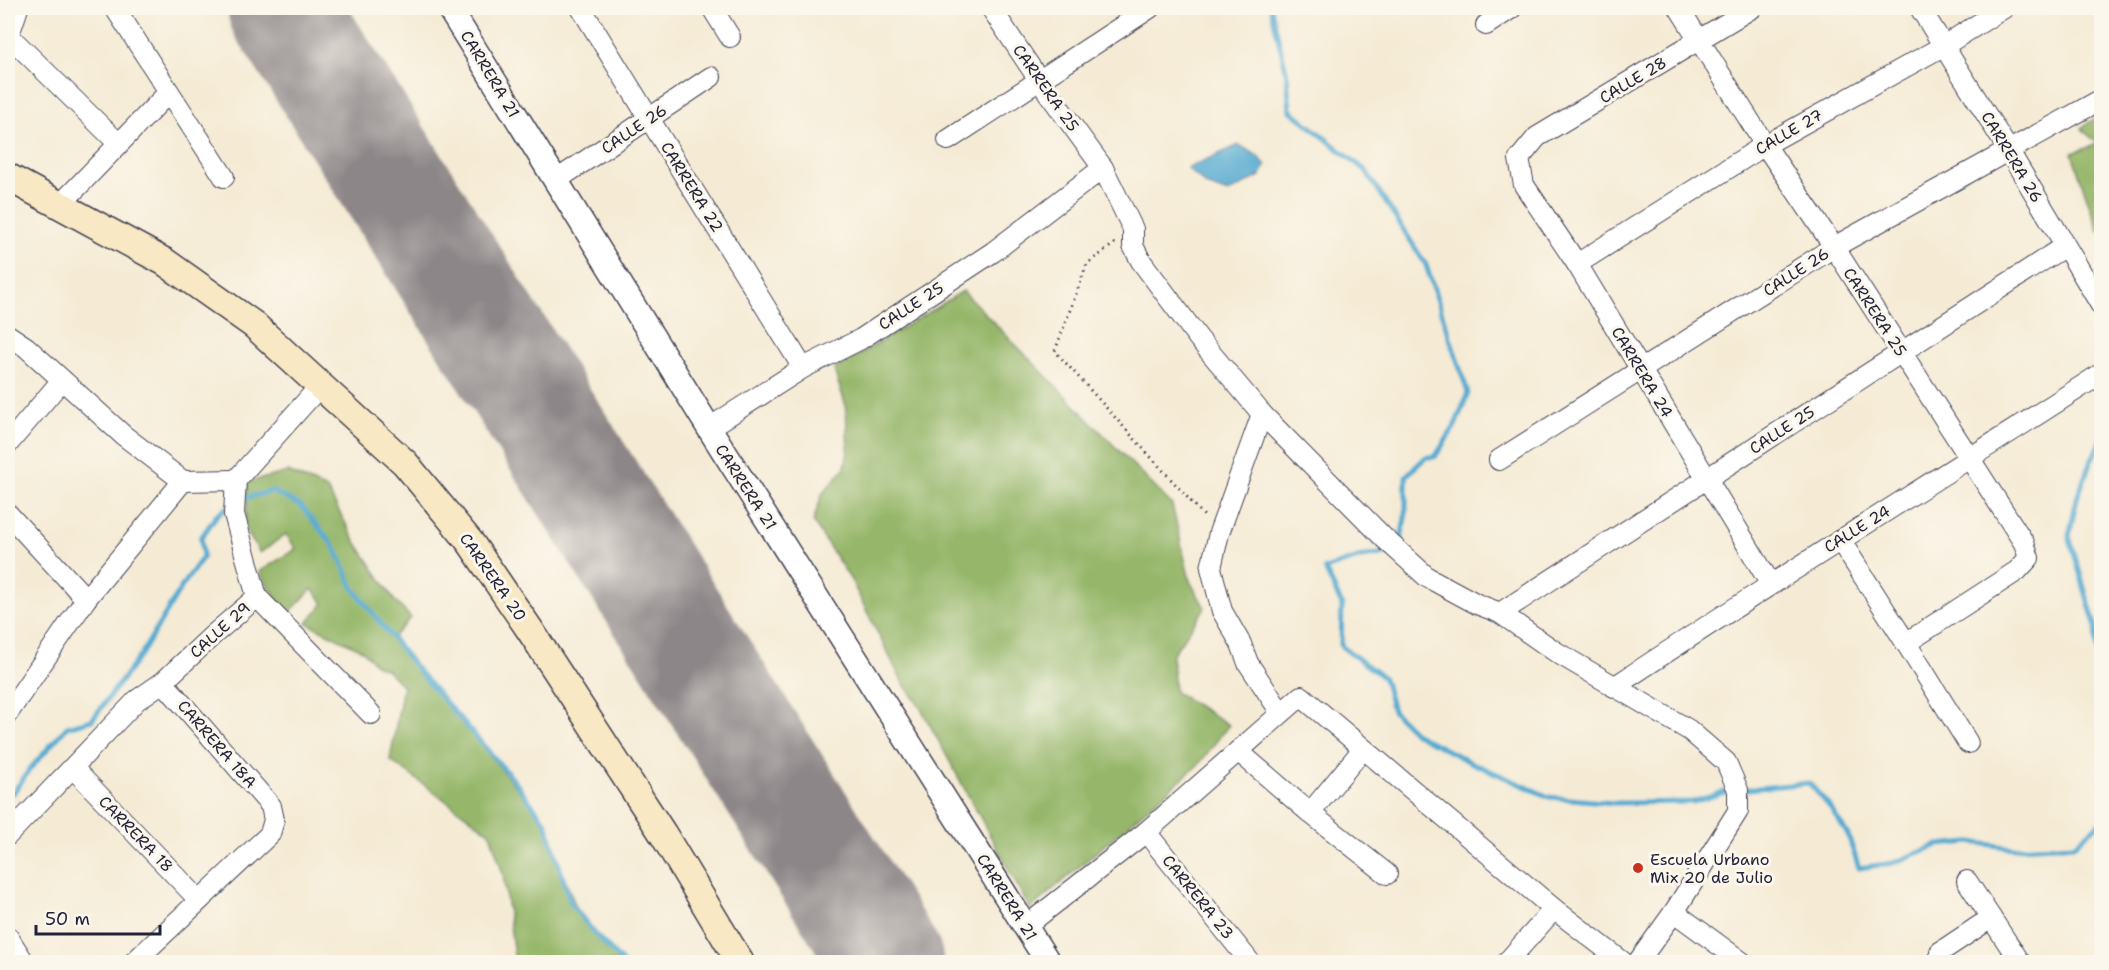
<svg xmlns="http://www.w3.org/2000/svg" width="2109" height="970" viewBox="0 0 2109 970" font-family="'Shantell Sans',sans-serif">
<style>
.forest{fill:#96b76b;stroke:#5c6c53;stroke-width:1.5}
.water{fill:#54aad1;stroke:#3b6686;stroke-width:1.5}
.lines{fill:none;stroke-linecap:round;stroke-linejoin:round}
.stream{stroke:#54aad1;stroke-width:5}
.runway{stroke:#8c8688;stroke-width:111}
.minor-casing{stroke:#424052;stroke-width:22}
.tertiary-casing{stroke:#424052;stroke-width:27}
.secondary-casing{stroke:#424052;stroke-width:30}
.path{stroke:#424052;stroke-width:3;stroke-dasharray:1.5 4.5;stroke-linecap:butt}
.minor{stroke:#fff;stroke-width:20}
.tertiary{stroke:#fff;stroke-width:24}
.secondary{stroke:#f8e8c3;stroke-width:27}
.poi-dot{fill:#c8321e;stroke:#fbf7ec;stroke-width:2}
.labels{text-anchor:middle;dominant-baseline:central;stroke-width:6;stroke-linejoin:round;paint-order:stroke}
.street-label{font-size:16px;fill:#22223b;stroke:#fbf7ec}
.poi-label{font-size:16px;fill:#22223b;stroke:#fbf7ec;text-anchor:start}
</style>
<rect width="100%" height="100%" fill="#fbf7ec"/>
<filter id="ink" filterUnits="userSpaceOnUse"><feTurbulence type="fractalNoise" baseFrequency=".0167" numOctaves="2"/><feDisplacementMap in="SourceGraphic" scale="12" xChannelSelector="R" yChannelSelector="G"/><feConvolveMatrix kernelMatrix="1 2 1 2 8 2 1 2 1" color-interpolation-filters="sRGB"/></filter>
<filter id="wash" filterUnits="userSpaceOnUse"><feTurbulence type="fractalNoise" baseFrequency=".008" numOctaves="4" result="noise"/><feDisplacementMap in="SourceGraphic" scale="24" xChannelSelector="R" yChannelSelector="G"/><feGaussianBlur stdDeviation="1.35" result="paint"/><feColorMatrix in="noise" values="0 0 0 0 0 0 0 0 0 0 0 0 0 0 0 0 0 1.4 0 .05"/><feComposite in="paint" operator="in"/></filter>
<g filter="url(#wash)">
<rect width="100%" height="100%" fill="#f5ebd5"/>
<g class="forest">
<path d="M2101 114 2102 230 2098 231 2072 153 2098 144 2081 128Z"/>
<path d="M963 291 1172 505 1190 581 1205 608 1172 655 1175 692 1229 725 1199 764 1030 909 919 705 903 683 851 580 813 522 822 494 845 467 848 451 846 406 834 370Z"/>
<path d="M288 472 327 489 354 539 395 601 411 618 392 638 546 823 561 869 578 912 622 962H515L503 874 490 833 390 760 403 686 387 670 376 665 362 650 307 623 324 603 312 589 288 614 259 572 296 549 286 534 260 553 245 529 248 482Z"/>
</g>
<path class="water" d="M1239 145 1258 156 1266 165 1260 176 1228 193 1206 185 1187 168Z"/>
<g class="lines">
<g class="stream">
<path d="M1271 8 1287 75 1290 110 1366 171 1426 265 1468 393 1455 426 1435 457H1426L1406 476V512L1400 545"/>
<path d="M2102 439 2091 461 2077 498 2069 536 2096 628 2098 660 2102 669"/>
<path d="M238 500 272 491 301 506 334 546 354 589 382 625 420 673 512 778 546 823 571 904 596 935 622 962"/>
<path d="M1393 552 1361 557 1325 569 1342 605 1341 646 1384 678 1393 711 1416 734 1470 762 1549 797 1614 803 1693 802 1728 791 1809 783 1830 807 1848 835 1859 868 1893 863 1938 845 1970 842 2014 848 2075 845 2102 821"/>
<path d="M8 794 13 793 30 769 67 727 92 720 142 653 182 586 203 557 201 538 216 516 228 507"/>
</g>
<path class="runway" d="M283 8 888 962"/>
</g>
</g>
<g filter="url(#ink)">
<g class="lines">
<defs>
<g id="minor">
<path d="M115 8 224 177"/>
<path d="M581 8 803 368"/>
<path d="M712 8 730 37"/>
<path d="M991 8 1039 80 1103 168 1133 229V246L1141 261 1199 339 1262 414 1384 538 1427 577 1477 604 1500 613 1556 652 1689 730 1726 762 1738 790V811L1674 912 1638 962"/>
<path d="M1679 8 1765 145 1834 247 2024 543 2029 558 2017 571 1906 643"/>
<path d="M1752 8 1537 137 1519 159 1524 185 1577 264 1770 583"/>
<path d="M1920 8 2009 151 2102 307"/>
<path d="M1486 25 1512 8"/>
<path d="M8 35 119 144"/>
<path d="M8 38 18 8"/>
<path d="M948 140 1150 8"/>
<path d="M555 181 711 77"/>
<path d="M61 204 168 93"/>
<path d="M1577 264 1765 145 1945 45 2004 8"/>
<path d="M8 335 26 347 123 435 183 481"/>
<path d="M1262 414 1219 533 1211 568 1222 611 1241 644 1248 663 1281 713"/>
<path d="M709 428 803 368 861 339 993 252 1103 168"/>
<path d="M8 444 62 380"/>
<path d="M1499 460 1834 247 2102 99"/>
<path d="M8 514 86 599"/>
<path d="M1840 540 1906 643 1968 743"/>
<path d="M257 597 371 714"/>
<path d="M1500 613 2065 246"/>
<path d="M1614 687C1775 580 1940 478 2102 373"/>
<path d="M8 713 86 599 183 481 236 480"/>
<path d="M1238 751 1310 813 1387 874"/>
<path d="M73 768 199 900"/>
<path d="M1310 813 1363 749"/>
<path d="M1146 832 1250 962"/>
<path d="M8 835 137 700 163 682 213 635 257 597 234 514 236 480 320 386"/>
<path d="M1967 881 2020 962"/>
<path d="M1674 912 1742 962"/>
<path d="M1026 926 1146 832 1301 696 1554 909 1623 962"/>
<path d="M8 937 24 962"/>
<path d="M1940 952 1991 918"/>
<path d="M134 962 270 834 274 820 271 806 163 682"/>
<path d="M1507 962 1554 909"/>
</g>
<path id="tertiary" d="M449 8 709 428 1048 962"/>
<path id="secondary" d="M8 177 165 262 254 325 405 463 470 542 530 630 663 834 740 962"/>
</defs>
<use href="#minor" class="minor-casing"/>
<use href="#tertiary" class="tertiary-casing"/>
<use href="#secondary" class="secondary-casing"/>
<path class="path" d="M1115 243 1087 264 1055 351 1206 518"/>
<use href="#minor" class="minor"/>
<use href="#tertiary" class="tertiary"/>
<use href="#secondary" class="secondary"/>
</g>
</g>
<circle class="poi-dot" cx="1638" cy="868" r="6"/>
<g class="labels">
<g class="street-label">
<text transform="translate(490 74) rotate(59)">CARRERA 21</text>
<text transform="translate(1633 80) rotate(-31)">CALLE 28</text>
<text transform="translate(1046 88) rotate(55)">CARRERA 25</text>
<text transform="translate(634 129) rotate(-34)">CALLE 26</text>
<text transform="translate(1789 132) rotate(-30)">CALLE 27</text>
<text transform="translate(2012 157) rotate(59)">CARRERA 26</text>
<text transform="translate(692 187) rotate(58)">CARRERA 22</text>
<text transform="translate(1796 272) rotate(-33)">CALLE 26</text>
<text transform="translate(911 306) rotate(-33)">CALLE 25</text>
<text transform="translate(1875 312) rotate(57)">CARRERA 25</text>
<text transform="translate(1642 372) rotate(59)">CARRERA 24</text>
<text transform="translate(1782 430) rotate(-33)">CALLE 25</text>
<text transform="translate(746 487) rotate(57)">CARRERA 21</text>
<text transform="translate(1857 529) rotate(-32)">CALLE 24</text>
<text transform="translate(493 577) rotate(55)">CARRERA 20</text>
<text transform="translate(220 630) rotate(-42)">CALLE 29</text>
<text transform="translate(217 744) rotate(49)">CARRERA 18A</text>
<text transform="translate(136 834) rotate(46)">CARRERA 18</text>
<text transform="translate(1007 897) rotate(58)">CARRERA 21</text>
<text transform="translate(1198 897) rotate(51)">CARRERA 23</text>
</g>
<g class="poi-label">
<text x="1650" y="859">Escuela Urbano<tspan x="1650" dy="18">Mix 20 de Julio</tspan></text>
</g>
</g>
<rect width="2109" height="970" fill="none" stroke="#fbf7ec" stroke-width="30"/>
<path d="M36 925v9h124v-9" fill="none" stroke="#22223b" stroke-width="3"/>
<text x="45" y="925" font-size="18" fill="#22223b" stroke="#fbf7ec" stroke-width="4.5" paint-order="stroke">50 m</text>
</svg>
